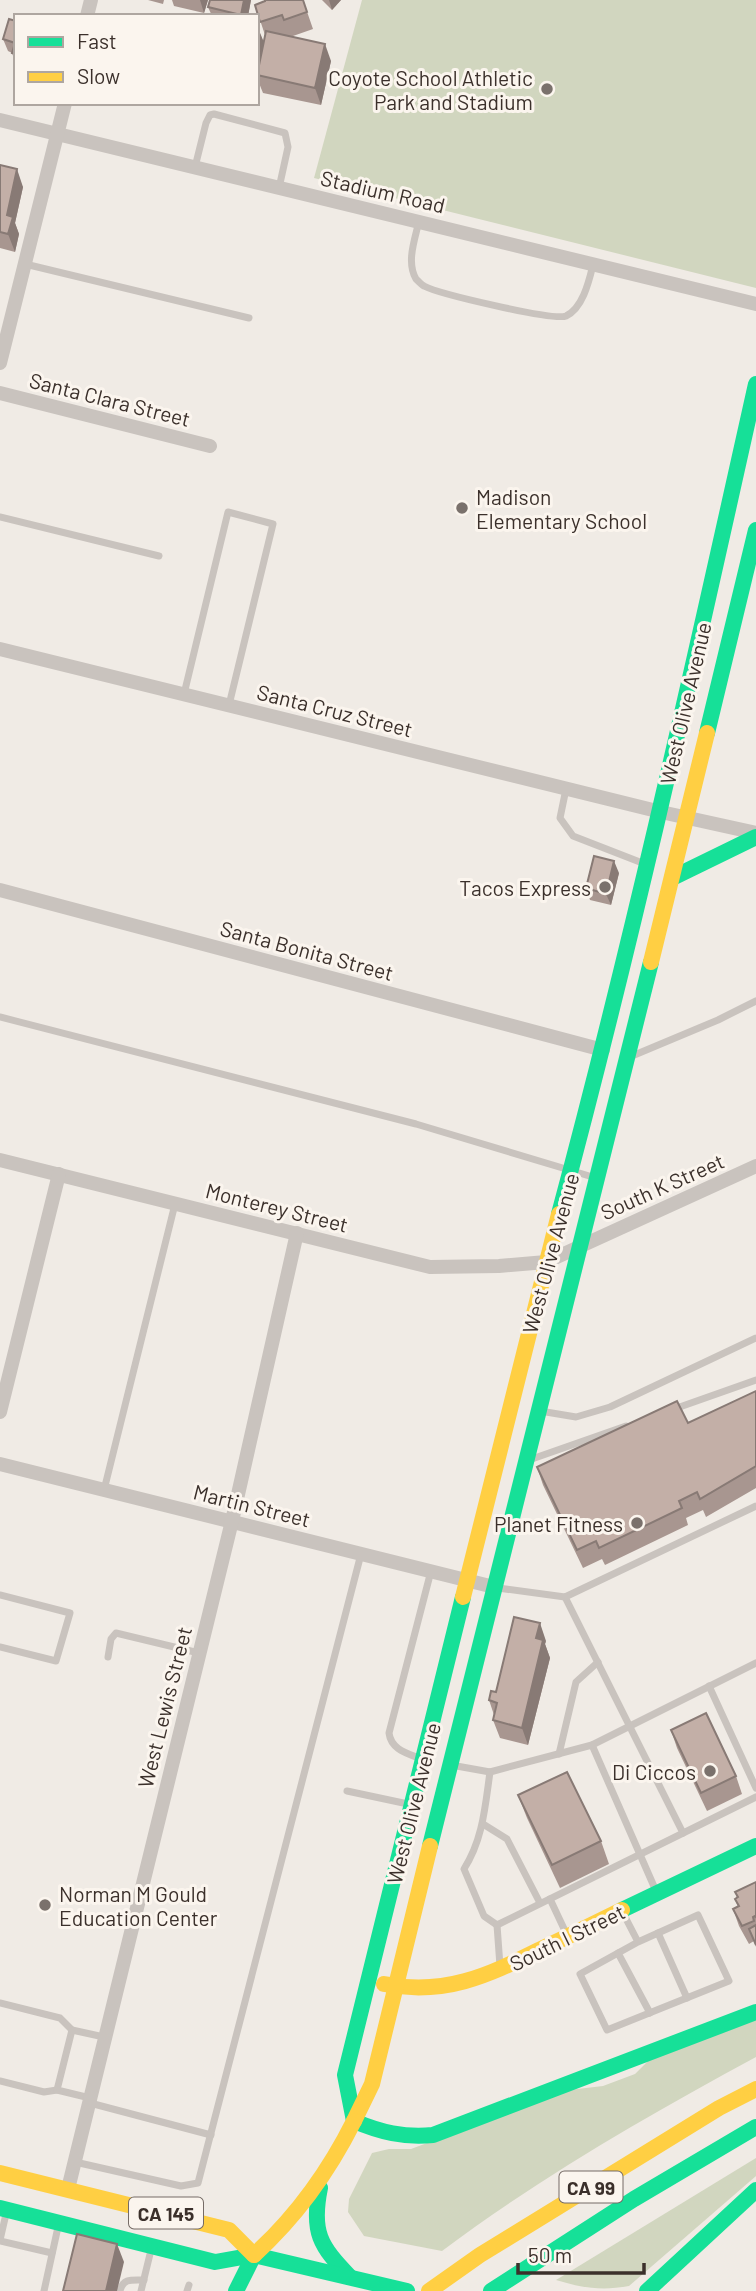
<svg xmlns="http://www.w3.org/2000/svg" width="756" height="2291" viewBox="0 0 756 2291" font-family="Barlow,sans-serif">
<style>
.grass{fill:#d1d6bf}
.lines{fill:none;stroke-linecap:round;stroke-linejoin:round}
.lane{stroke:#c9c3be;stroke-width:7}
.street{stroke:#c9c3be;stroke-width:14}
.fast{stroke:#16e098;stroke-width:16}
.slow{stroke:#ffcf43;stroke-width:16}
.wall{fill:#a89690}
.shaded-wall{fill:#887a75}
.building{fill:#c3afa7;stroke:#887a75;stroke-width:2}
.poi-dot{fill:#7a716c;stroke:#fbf5ee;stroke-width:2.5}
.labels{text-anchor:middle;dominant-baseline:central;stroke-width:6;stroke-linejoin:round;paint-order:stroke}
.shield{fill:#fbf5ee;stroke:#756b66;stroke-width:2}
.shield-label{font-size:19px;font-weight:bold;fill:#3b302b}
.poi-label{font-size:21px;fill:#3b302b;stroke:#fbf5ee;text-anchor:end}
.street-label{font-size:21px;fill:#3b302b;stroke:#fbf5ee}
</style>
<rect width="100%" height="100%" fill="#f0ebe5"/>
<g class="grass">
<path d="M362 0H756V288L314 178Z"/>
<path d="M756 2019V2057C649 2115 539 2178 442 2251L364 2236 348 2212 349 2199 372 2153 389 2149H411L569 2090 603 2086 635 2074 649 2060Z"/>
<path d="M756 2158V2176L629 2286C602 2291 582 2288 556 2280Z"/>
</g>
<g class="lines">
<g class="lane">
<path d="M195 167 206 123 210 115 214 114 285 133 288 147 279 188"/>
<path d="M419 221C415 239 406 262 416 279 418 281 422 285 424 286 439 294 554 321 566 316 583 308 589 281 593 265"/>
<path d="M25 264 249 318"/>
<path d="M0 517 159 556"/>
<path d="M184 694 228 512 273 524 229 705"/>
<path d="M566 789 560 818 573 836 645 864"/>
<path d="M0 1017 416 1124 596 1178"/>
<path d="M632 1056 718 1020 756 1001"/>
<path d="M674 1409 756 1380"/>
<path d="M540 1411 576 1417 610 1407 756 1338"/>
<path d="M529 1460 626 1426"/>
<path d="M104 1490 175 1204"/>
<path d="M498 1588 565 1597 756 1506"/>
<path d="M0 1595 70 1613 56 1661 0 1647"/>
<path d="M565 1597 683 1833"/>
<path d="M108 1657 111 1639 116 1633 199 1653"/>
<path d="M709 1686 756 1788"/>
<path d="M592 1745 656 1891"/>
<path d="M559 1754 576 1682 598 1662"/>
<path d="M419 1758C406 1753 391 1749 389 1733L431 1571"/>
<path d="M451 1765 490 1772 592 1745 756 1663"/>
<path d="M490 1772C485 1807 483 1839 464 1869L484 1916 497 1925"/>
<path d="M347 1791 408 1804"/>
<path d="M483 1824 507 1839 540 1903"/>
<path d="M550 1899 566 1933"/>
<path d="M622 1911 638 1942 698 1915 729 1981 607 2030 580 1974 638 1942"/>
<path d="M497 1925 756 1797"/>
<path d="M497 1925 500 1966"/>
<path d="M658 1933 687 1998"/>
<path d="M618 1953 650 2013"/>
<path d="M0 2003 60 2018 72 2030"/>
<path d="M0 2081 44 2092 57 2090"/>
<path d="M90 2098 57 2090 72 2030 104 2037"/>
<path d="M90 2103 211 2135"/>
<path d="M75 2162 181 2186 198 2183 361 1554"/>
<path d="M0 2240 6 2214"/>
<path d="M0 2241 52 2253"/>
<path d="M44 2291 58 2227"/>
<path d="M120 2291C123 2278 132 2280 144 2280"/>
<path d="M141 2291 151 2250"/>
<path d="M187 2291 189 2285"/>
</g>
<g class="street">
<path d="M87 16 91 0"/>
<path d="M0 120 756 304"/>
<path d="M0 363 65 103"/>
<path d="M0 393 210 446"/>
<path d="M0 649 661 812 756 833"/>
<path d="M0 890 603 1050"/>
<path d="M0 1160 430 1267 499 1266 546 1262 756 1166"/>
<path d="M0 1412 59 1174"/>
<path d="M0 1464 494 1587"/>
<path d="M68 2189 232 1521 297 1233"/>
</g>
<g class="fast">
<path d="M707 733 756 530"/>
<path d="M672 878 756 837"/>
<path d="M559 1214C633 939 694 662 756 384"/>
<path d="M430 1846 651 962"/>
<path d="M622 1910 756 1846"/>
<path d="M354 2121 345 2075 463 1597"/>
<path d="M354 2121C380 2132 404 2138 433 2135L756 2012"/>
<path d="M320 2188C311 2232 320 2246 350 2277"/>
<path d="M0 2208 215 2262 254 2255 407 2291"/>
<path d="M236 2291 254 2255"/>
<path d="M491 2291 634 2199 756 2127"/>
<path d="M647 2291 756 2190"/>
</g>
<g class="slow">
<path d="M651 962 707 733"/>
<path d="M463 1597 559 1214"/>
<path d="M384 1984C444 1996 487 1976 539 1950 567 1937 594 1924 622 1910"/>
<path d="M354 2121 372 2084 430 1846"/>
<path d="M0 2173 229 2230 254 2255"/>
<path d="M254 2255C297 2216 328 2173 354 2121"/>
<path d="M429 2291 480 2255 719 2108 756 2089"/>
</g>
</g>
<g class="wall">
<path d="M148 0H164L163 4Z"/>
<path d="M172 0H208L204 13 174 6Z"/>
<path d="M251 0 248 16H212L208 7Z"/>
<path d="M303 0 313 29 293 36 331 61 321 105 263 93 257 78V27L264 43 265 35 255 5Z"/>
<path d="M322 0H341L332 10Z"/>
<path d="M16 21V64L12 53 8 51 3 39Z"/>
<path d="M0 165 23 187 15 223 19 234 15 252 0 248Z"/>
<path d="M619 873 611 905 590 900 586 888Z"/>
<path d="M756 1391V1488L706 1517 703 1510 686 1518 688 1525 605 1565 602 1559 583 1568 543 1485 537 1467 688 1423Z"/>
<path d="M546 1641 545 1644 550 1658 528 1745 500 1738 493 1720 494 1715 489 1700Z"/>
<path d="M671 1730 736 1776 742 1794 707 1811 677 1748Z"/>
<path d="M518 1795 601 1841 609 1864 560 1888 527 1818Z"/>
<path d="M756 1882V1947L754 1941 749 1944 739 1926 733 1909 738 1907 735 1899 737 1898 735 1892Z"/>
</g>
<g class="shaded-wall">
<path d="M200 0H208L204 13Z"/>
<path d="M244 0H251L248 16 241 15Z"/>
<path d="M329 0H341L332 10Z"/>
<path d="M258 28 265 45 257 76V32Z"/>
<path d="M325 44 331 61 321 105 315 88Z"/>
<path d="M17 169 23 187 15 223 19 234 15 252 8 234 7 215Z"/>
<path d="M614 861 619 873 611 905 606 894Z"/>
<path d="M540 1623 546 1641 545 1644 550 1658 528 1745 522 1728 536 1638Z"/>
<path d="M117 2244 124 2262 117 2291H106Z"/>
</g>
<g class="building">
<path d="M210 0H244L241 15 208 7Z"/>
<path d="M265 0H303L307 12 284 20 282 15 260 22 255 5 265 1Z"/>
<path d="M9 19 16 21V54L12 53 15 43 3 39Z"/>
<path d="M266 31 325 44 315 88 257 75Z"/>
<path d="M0 165 17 169 7 215 13 217 8 234 0 232Z"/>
<path d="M594 856 614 861 606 894 586 888Z"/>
<path d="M756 1391V1466L700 1499 697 1492 679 1501 682 1508 599 1548 596 1541 577 1550 537 1467 677 1401 688 1423Z"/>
<path d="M514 1617 540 1623 536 1638 543 1640 522 1728 493 1720 497 1703 489 1700 491 1691 496 1692Z"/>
<path d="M706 1713 736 1776 701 1793 671 1730Z"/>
<path d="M567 1772 601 1841 552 1865 518 1795Z"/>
<path d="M756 1882V1917L755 1916 753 1917 754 1921 742 1926 733 1909 739 1906 735 1899 738 1897 735 1892Z"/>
<path d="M756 1925V1945L749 1929Z"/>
<path d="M77 2234 117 2244 106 2291H63Z"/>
</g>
<g class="poi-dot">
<circle cx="547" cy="89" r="7"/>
<circle cx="462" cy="508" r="7"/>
<circle cx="605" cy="887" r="7"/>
<circle cx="637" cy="1523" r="7"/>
<circle cx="710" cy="1771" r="7"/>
<circle cx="45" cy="1905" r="7"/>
</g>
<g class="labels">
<g class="shield">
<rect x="559.5" y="2171.5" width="63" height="31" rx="5"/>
<rect x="129" y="2197.5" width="74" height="31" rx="5"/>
</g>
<g class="shield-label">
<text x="591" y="2187">CA 99</text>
<text x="166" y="2213">CA 145</text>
</g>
<g class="poi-label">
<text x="533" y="77">Coyote School Athletic<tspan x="533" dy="24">Park and Stadium</tspan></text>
<text x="476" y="496" text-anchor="start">Madison<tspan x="476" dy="24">Elementary School</tspan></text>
<text x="591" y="887">Tacos Express</text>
<text x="623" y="1523">Planet Fitness</text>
<text x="696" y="1771">Di Ciccos</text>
<text x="59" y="1893" text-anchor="start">Norman M Gould<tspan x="59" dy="24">Education Center</tspan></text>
</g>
<g class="street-label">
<text transform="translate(383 191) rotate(13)">Stadium Road</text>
<text transform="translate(110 399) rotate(14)">Santa Clara Street</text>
<text transform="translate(685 703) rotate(-77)">West Olive Avenue</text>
<text transform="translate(335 710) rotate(14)">Santa Cruz Street</text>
<text transform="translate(307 950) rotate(15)">Santa Bonita Street</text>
<text transform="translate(662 1186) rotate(-24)">South K Street</text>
<text transform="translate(277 1207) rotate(14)">Monterey Street</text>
<text transform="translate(550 1253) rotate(-75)">West Olive Avenue</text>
<text transform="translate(252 1505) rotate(14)">Martin Street</text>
<text transform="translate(164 1707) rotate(-76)">West Lewis Street</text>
<text transform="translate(413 1803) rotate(-76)">West Olive Avenue</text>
<text transform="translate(567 1937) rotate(-26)">South I Street</text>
</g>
</g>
<rect x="14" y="14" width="245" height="91" fill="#fbf5ee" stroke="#aea6a0" stroke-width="2"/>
<rect x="28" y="37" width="35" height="10" fill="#16e098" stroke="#aea6a0" stroke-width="2"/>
<text x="77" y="49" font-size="21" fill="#3b302b">Fast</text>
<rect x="28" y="72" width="35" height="10" fill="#ffcf43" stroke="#aea6a0" stroke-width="2"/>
<text x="77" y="84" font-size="21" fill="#3b302b">Slow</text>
<path d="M518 2263v10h126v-10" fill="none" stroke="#3b302b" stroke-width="3.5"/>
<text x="528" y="2263" font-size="21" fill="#3b302b" stroke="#fbf5ee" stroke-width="5" paint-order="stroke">50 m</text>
</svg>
